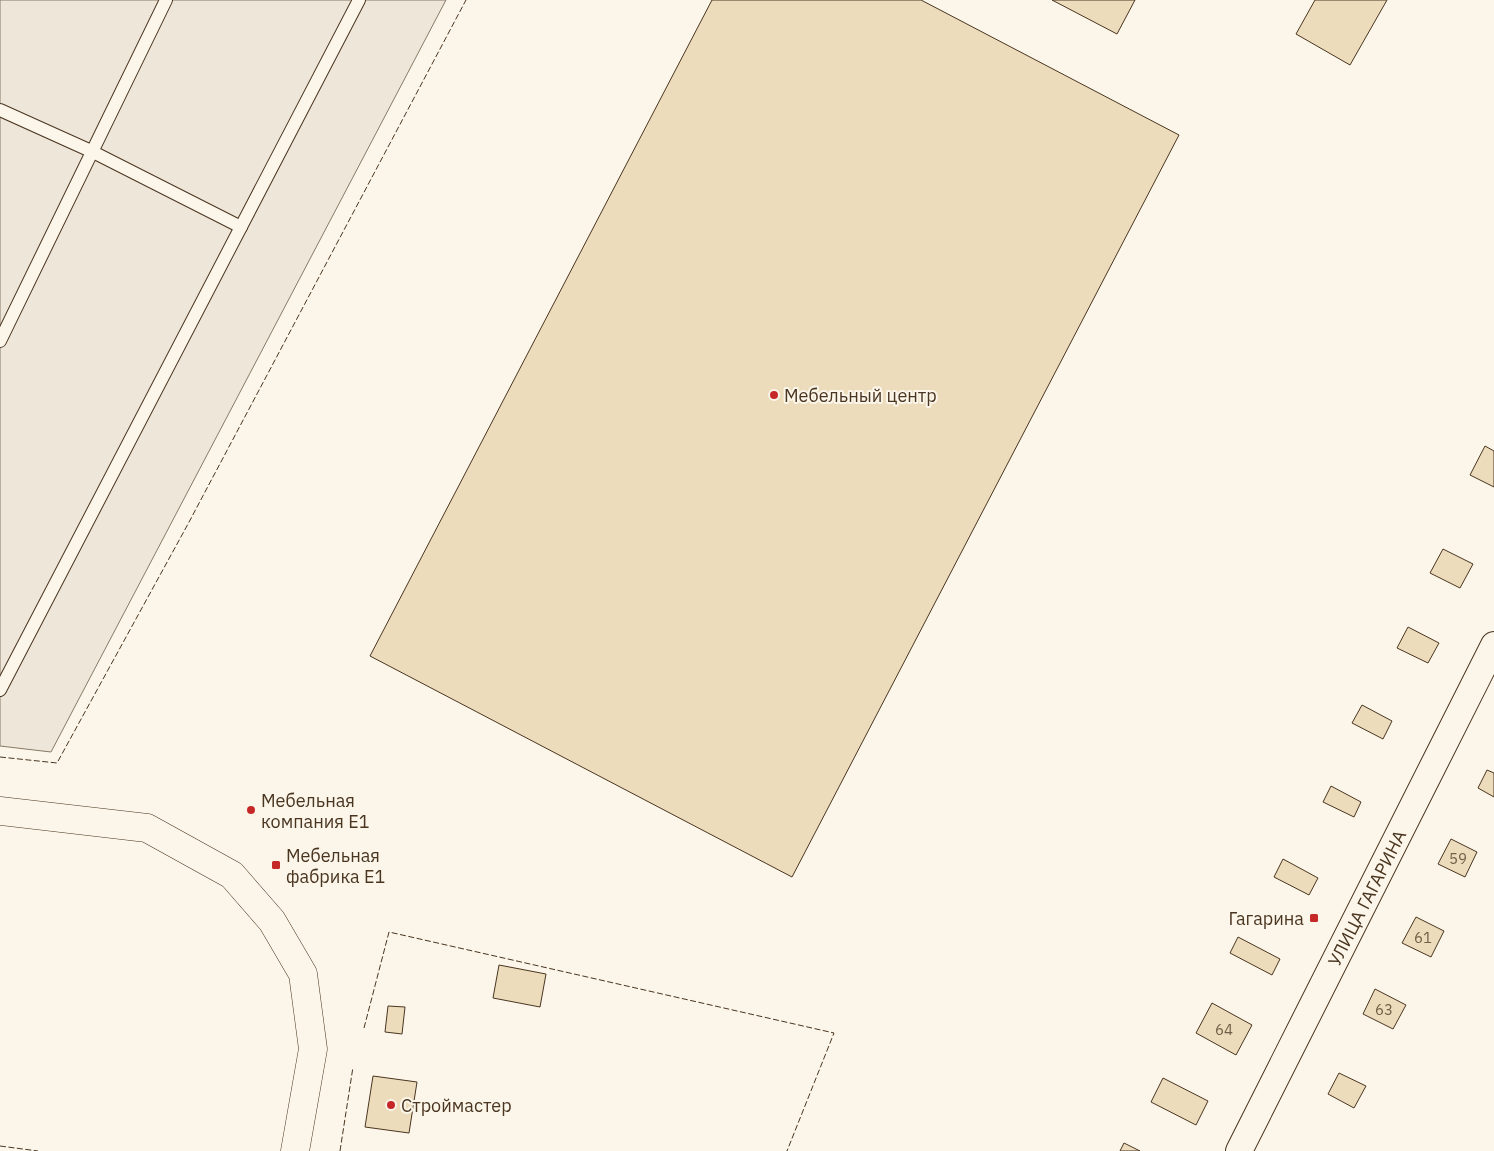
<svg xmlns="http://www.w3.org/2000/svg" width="1494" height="1151" viewBox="0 0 1494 1151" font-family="'IBM Plex Sans',sans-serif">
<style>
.green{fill:#ede6d9;stroke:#887966}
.building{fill:#ecdcbc;stroke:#4a3520}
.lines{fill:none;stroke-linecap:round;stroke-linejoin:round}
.lane-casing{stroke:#4a3520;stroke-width:14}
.street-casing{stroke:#4a3520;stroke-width:28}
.secondary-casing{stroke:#4a3520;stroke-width:29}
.lane{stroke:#fbf6e9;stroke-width:12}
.street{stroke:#fbf6e9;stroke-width:26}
.secondary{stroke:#fbf6e9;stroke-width:28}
.fence{stroke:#4a3520;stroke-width:1;stroke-dasharray:6 2.5;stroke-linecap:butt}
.poi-dot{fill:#c62828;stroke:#fbf6e9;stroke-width:2}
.labels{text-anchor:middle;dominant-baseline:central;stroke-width:4;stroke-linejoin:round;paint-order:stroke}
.number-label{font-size:15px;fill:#725f47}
.poi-label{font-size:18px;fill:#4a3520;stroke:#fbf6e9;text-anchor:start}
.street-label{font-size:18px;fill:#4a3520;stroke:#fbf6e9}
</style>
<rect width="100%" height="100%" fill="#fbf6e9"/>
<path class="green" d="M0 0H446L51 752 0 746Z"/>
<g class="building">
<path d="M712 0H921L1179 135 792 877 370 656Z"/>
<path d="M1052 0H1135L1117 34Z"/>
<path d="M1315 0H1387L1350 65 1296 34Z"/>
<path d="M1485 446 1494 451V487L1470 475Z"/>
<path d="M1443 549 1473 564 1460 588 1430 573Z"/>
<path d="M1408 627 1439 643 1428 663 1397 648Z"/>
<path d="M1362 705 1392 721 1383 739 1352 723Z"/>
<path d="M1487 770 1494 773V797L1478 788Z"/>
<path d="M1331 786 1361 802 1354 817 1323 802Z"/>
<path d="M1451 839 1477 852 1465 877 1438 864Z"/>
<path d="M1283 859 1318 878 1309 895 1274 877Z"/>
<path d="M1416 917 1444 931 1431 957 1402 943Z"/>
<path d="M1238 937 1280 959 1272 975 1230 953Z"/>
<path d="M499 965 546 974 540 1007 493 998Z"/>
<path d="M1375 989 1406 1005 1393 1029 1363 1014Z"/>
<path d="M1212 1003 1252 1025 1236 1055 1196 1033Z"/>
<path d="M388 1006 405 1007 402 1034 385 1032Z"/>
<path d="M1339 1073 1366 1086 1354 1108 1328 1094Z"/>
<path d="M373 1076 417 1082 409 1133 365 1127Z"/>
<path d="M1163 1078 1208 1101 1196 1125 1151 1102Z"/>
<path d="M1124 1143 1140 1151H1120Z"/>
</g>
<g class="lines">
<defs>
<g id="lane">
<path d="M0 110 91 151 241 227"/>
<path d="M0 341 166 0"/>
<path d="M0 690 359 0"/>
</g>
<path id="street" d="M1239 1151 1494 645"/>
<path id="secondary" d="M0 811 147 828 232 875 272 921 303 974 313 1049 295 1151"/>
</defs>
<use href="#lane" class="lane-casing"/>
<use href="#street" class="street-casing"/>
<use href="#secondary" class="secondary-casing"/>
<use href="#lane" class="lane"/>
<use href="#street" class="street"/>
<use href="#secondary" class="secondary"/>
<g class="fence">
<path d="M0 757 57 763 188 524 466 0"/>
<path d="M364 1028 389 932 834 1033 787 1151"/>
<path d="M0 1146 38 1151"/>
<path d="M340 1151 353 1067"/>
</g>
</g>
<g class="poi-dot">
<circle cx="774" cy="395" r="5"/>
<circle cx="251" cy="810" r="5"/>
<rect x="271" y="860" width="10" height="10" rx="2.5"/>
<rect x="1309" y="913" width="10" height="10" rx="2.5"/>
<circle cx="391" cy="1105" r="5"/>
</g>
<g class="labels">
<g class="number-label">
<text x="1458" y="858">59</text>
<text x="1423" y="937">61</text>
<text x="1384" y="1009">63</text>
<text x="1224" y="1029">64</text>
</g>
<g class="poi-label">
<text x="784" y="395">Мебельный центр</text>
<text x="261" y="800">Мебельная<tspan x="261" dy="21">компания Е1</tspan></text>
<text x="286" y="855">Мебельная<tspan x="286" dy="21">фабрика Е1</tspan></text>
<text x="1304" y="918" text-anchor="end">Гагарина</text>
<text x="401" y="1105">Строймастер</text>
</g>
<g class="street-label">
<text transform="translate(1367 898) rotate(-63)">УЛИЦА ГАГАРИНА</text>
</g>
</g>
</svg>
